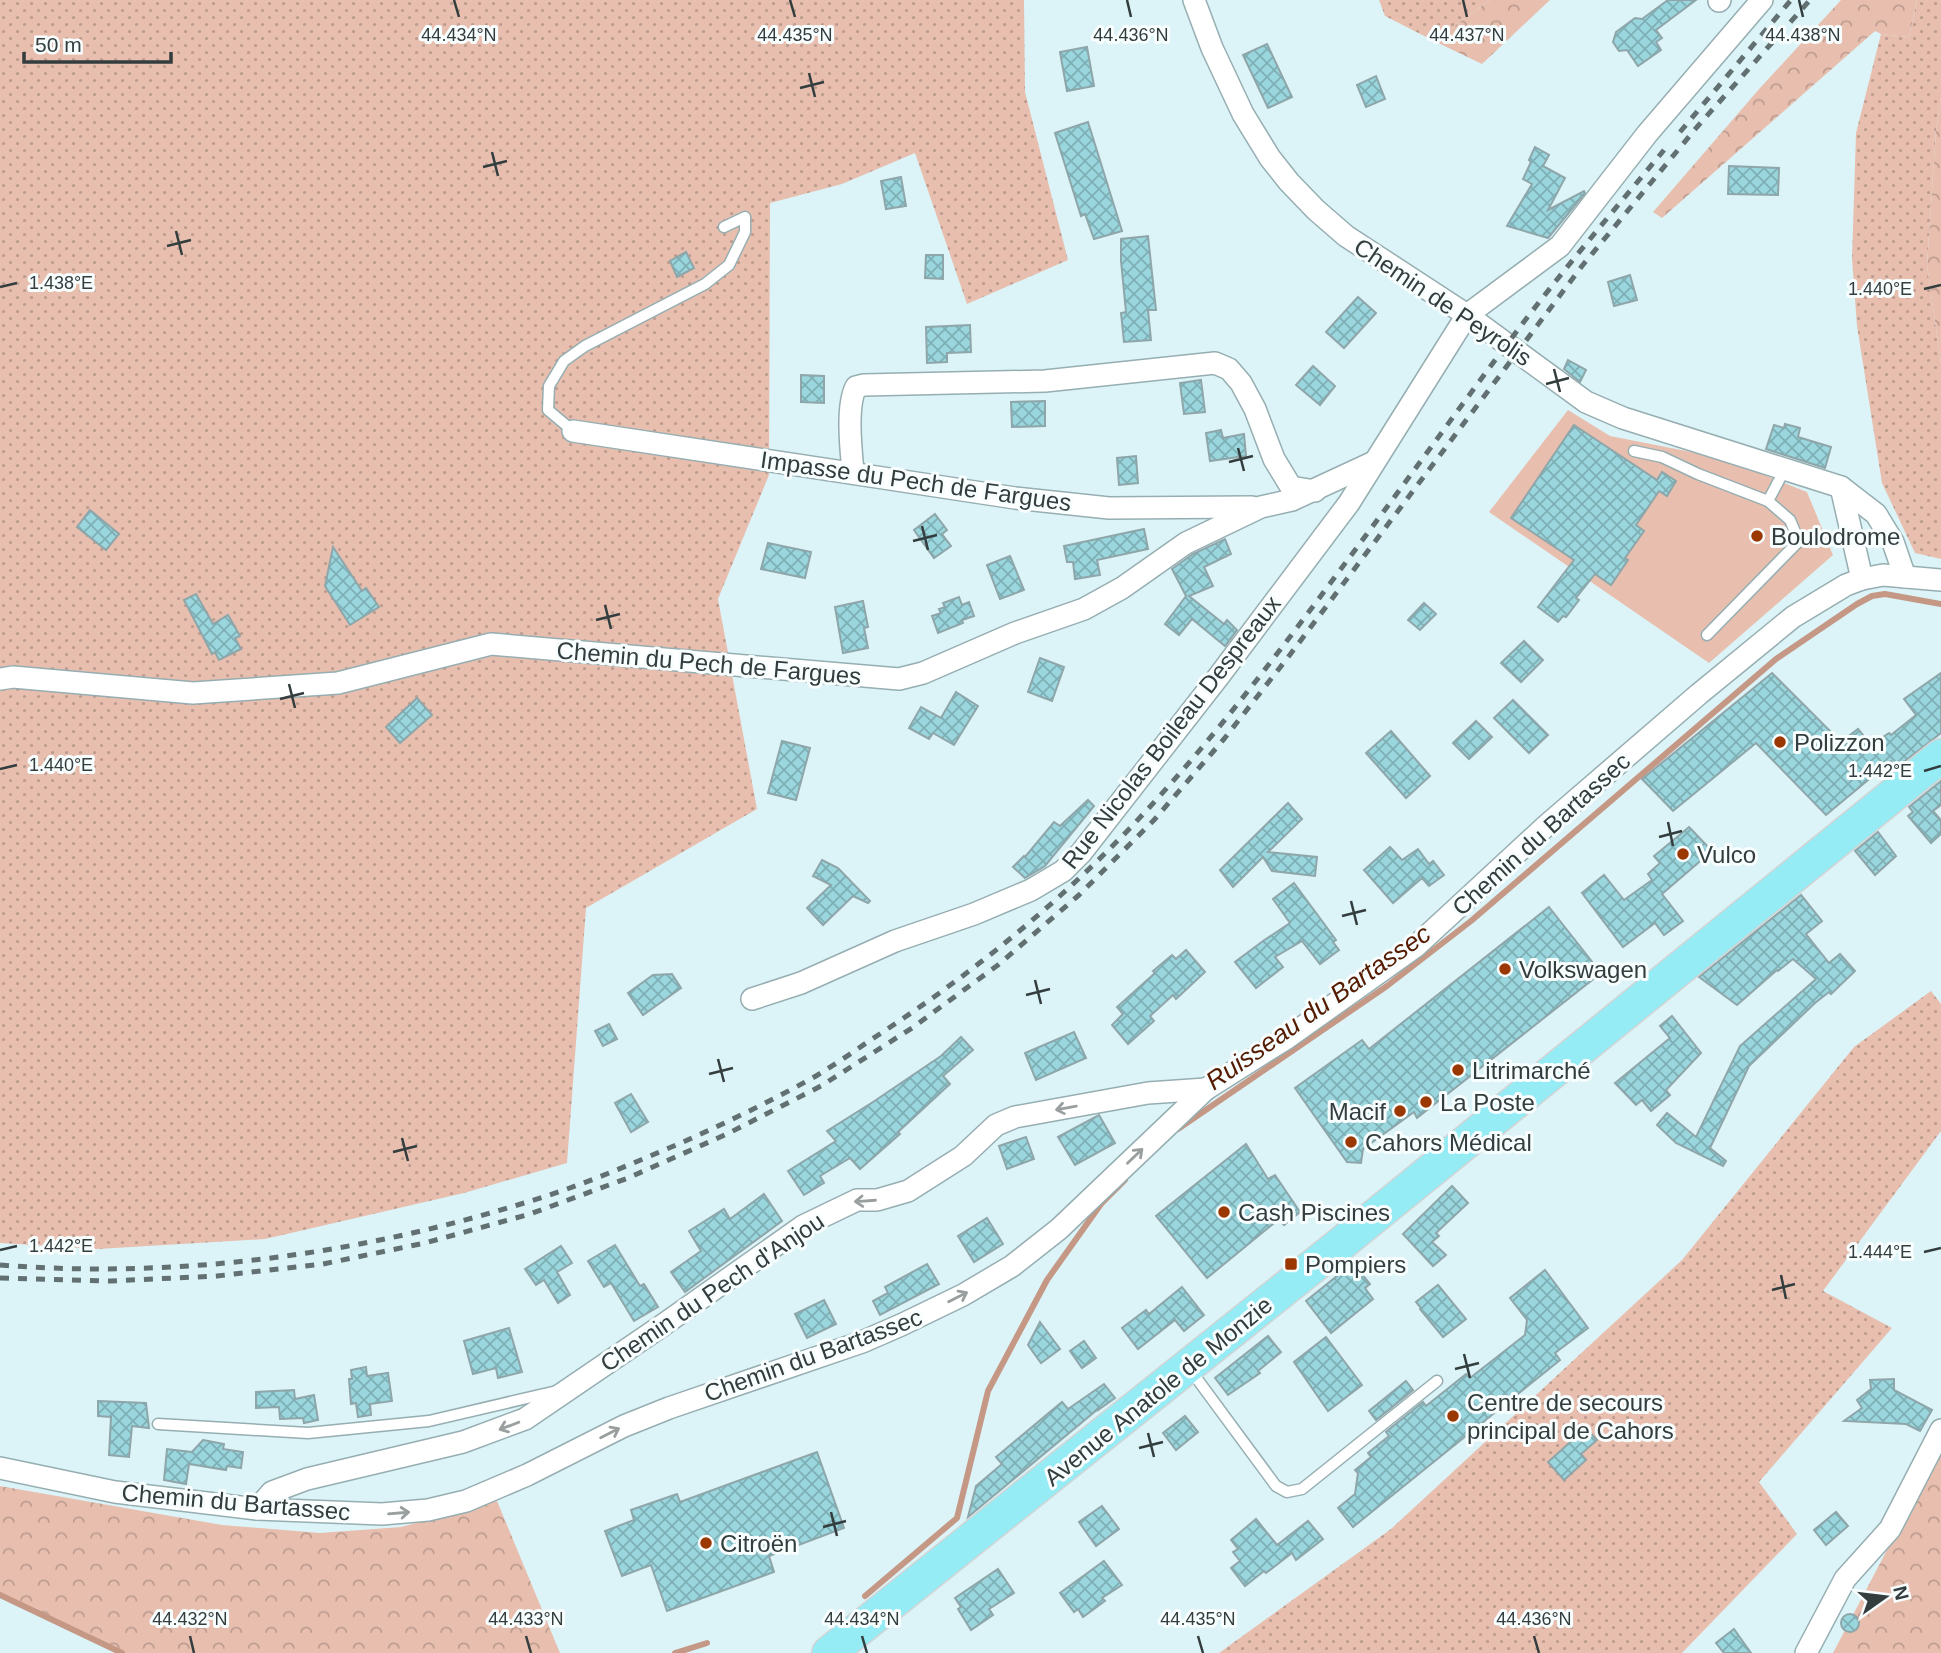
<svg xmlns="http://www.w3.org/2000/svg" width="1941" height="1653" viewBox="0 0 1941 1653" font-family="Arial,sans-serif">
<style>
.grass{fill:url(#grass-dots)}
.forest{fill:url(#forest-crowns)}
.park{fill:#e8bfaf}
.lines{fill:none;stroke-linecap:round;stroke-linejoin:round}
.stream{stroke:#c59785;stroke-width:6}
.building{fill:url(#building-cross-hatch);stroke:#8ea6a9;stroke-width:2}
.service-casing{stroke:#96aeb1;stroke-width:13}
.minor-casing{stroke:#96aeb1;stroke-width:24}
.primary-casing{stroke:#d2d4d5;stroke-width:36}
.service{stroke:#fff;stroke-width:10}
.minor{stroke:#fff;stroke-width:21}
.primary{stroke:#95ecf5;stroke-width:33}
.rail{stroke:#627072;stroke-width:5;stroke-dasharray:9 9;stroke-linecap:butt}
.oneway{stroke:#999e9e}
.ticks{fill:none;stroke:#333d3e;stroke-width:2.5}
.poi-dot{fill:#9b3700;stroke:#f8fdfe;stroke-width:2.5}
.labels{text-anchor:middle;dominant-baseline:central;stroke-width:6;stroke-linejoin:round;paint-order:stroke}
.street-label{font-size:24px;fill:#333d3e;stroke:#f8fdfe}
.poi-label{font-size:24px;fill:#333d3e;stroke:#f8fdfe;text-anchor:start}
.water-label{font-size:26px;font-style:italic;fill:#541b01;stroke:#f8fdfe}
.ticks-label{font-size:18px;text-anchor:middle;fill:#333d3e;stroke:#f8fdfe;stroke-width:6;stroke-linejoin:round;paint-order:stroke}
</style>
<defs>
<pattern id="grass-dots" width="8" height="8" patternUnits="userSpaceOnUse" patternTransform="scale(1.75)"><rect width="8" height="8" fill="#e8bfaf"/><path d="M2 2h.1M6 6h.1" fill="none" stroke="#bd9c90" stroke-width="1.8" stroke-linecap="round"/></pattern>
<pattern id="forest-crowns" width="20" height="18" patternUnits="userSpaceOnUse" patternTransform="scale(1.75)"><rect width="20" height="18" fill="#e8bfaf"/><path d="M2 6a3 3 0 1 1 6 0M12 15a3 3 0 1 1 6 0" fill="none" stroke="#bd9c90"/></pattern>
<pattern id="building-cross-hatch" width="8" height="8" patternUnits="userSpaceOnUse" patternTransform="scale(1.75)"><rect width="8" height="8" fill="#9ad6de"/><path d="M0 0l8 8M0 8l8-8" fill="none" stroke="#7eafb5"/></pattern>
</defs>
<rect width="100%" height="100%" fill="#dcf4f8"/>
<g class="grass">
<path d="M0 0H1024L1025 92 1068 260 967 304 915 153 842 184 770 203 769 475 718 599 757 809 586 908 567 1163 464 1193 265 1239 98 1249 0 1243Z"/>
<path d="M1379 0H1490L1434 41 1385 16Z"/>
<path d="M1917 0H1941V97L1936 130 1927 265 1941 363V559L1915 553 1882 483 1857 326 1852 259 1856 133 1881 34 1909 37Z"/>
<path d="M1931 991 1941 1004V1131L1823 1291 1892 1328 1759 1482 1797 1534 1682 1653H1219L1391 1529 1682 1260 1854 1047Z"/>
</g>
<g class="forest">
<path d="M1490 0H1550L1482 64 1434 41Z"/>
<path d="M1841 0H1917L1909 37 1881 34 1875 31 1662 218 1653 212 1760 88Z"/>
<path d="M1941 97V363L1927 265 1936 130Z"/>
<path d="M1941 1447V1653H1833Z"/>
<path d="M0 1486 222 1525 320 1533 401 1527 497 1501 560 1653H122L0 1595Z"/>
</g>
<path class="park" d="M1568 410 1610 436 1722 458 1807 492 1833 555 1709 663 1489 512Z"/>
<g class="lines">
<g class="stream">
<path d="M1178 1129 1387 986 1471 921 1776 659 1857 604 1872 596 1885 594 1941 604"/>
<path d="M0 1595 122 1653"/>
<path d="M865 1596 957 1518 988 1391 1047 1280 1101 1204 1125 1180"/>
<path d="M675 1653 707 1643"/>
</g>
</g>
<g class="building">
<path d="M1668 0H1696L1656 30 1662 38 1656 42 1661 50 1638 66 1627 50 1619 51 1613 42 1616 32 1635 18 1642 19Z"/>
<path d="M1267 44 1292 97 1268 108 1243 55Z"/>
<path d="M1087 47 1094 86 1067 91 1060 52Z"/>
<path d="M1376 76 1385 99 1366 107 1357 85Z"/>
<path d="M1088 122 1122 231 1094 239 1085 214 1081 216 1055 133Z"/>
<path d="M1535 147 1549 155 1543 166 1565 178 1548 210 1584 191 1585 193 1548 238 1507 226 1532 184 1523 179 1531 162 1529 160Z"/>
<path d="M1729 166 1779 168 1778 195 1728 194Z"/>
<path d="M901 177 906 206 886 209 881 181Z"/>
<path d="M1148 236 1156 310H1148L1151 340 1124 342 1121 313 1126 312 1121 261V239Z"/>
<path d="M686 252 694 268 677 277 670 261Z"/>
<path d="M926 255H943V279L925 278Z"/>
<path d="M1630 275 1637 300 1614 306 1608 282Z"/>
<path d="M1358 297 1376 313 1344 348 1326 332Z"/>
<path d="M970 325 971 352 947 353V362L927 363 926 327Z"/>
<path d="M1568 360 1586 370 1580 382 1564 369Z"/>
<path d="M1313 366 1335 386 1320 405 1296 385Z"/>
<path d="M801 375 824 376V403L801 402Z"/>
<path d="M1201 380 1205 412 1184 414 1180 383Z"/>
<path d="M1045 401V426L1012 427 1011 402Z"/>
<path d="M1785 424 1800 428 1798 437 1831 447 1825 468 1766 449 1774 425 1784 428Z"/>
<path d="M1574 425 1657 480 1662 472 1676 481 1667 496 1659 491 1636 525 1644 531 1625 558 1628 560 1611 585 1595 574 1576 598 1579 600 1566 617 1563 616 1558 622 1538 607 1574 560 1511 518Z"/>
<path d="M1221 430 1223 438 1244 434 1246 456 1210 461 1206 433Z"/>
<path d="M1136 456 1138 483 1119 485 1117 458Z"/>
<path d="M90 510 119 534 106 550 77 527Z"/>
<path d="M935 514 947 530 942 534 951 546 934 558 914 530Z"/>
<path d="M1144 529 1148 549 1097 560 1100 575 1075 579 1073 562H1067L1064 546Z"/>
<path d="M1225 539 1231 554 1204 567 1213 586 1189 596 1224 624 1227 620 1237 630 1225 646 1192 619 1179 635 1165 624 1186 596 1172 569 1193 554Z"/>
<path d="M768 543 811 552 805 578 761 569Z"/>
<path d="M333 547 362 591 366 588 379 607 350 625 325 586Z"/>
<path d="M1010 556 1024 590 1000 599 987 565Z"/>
<path d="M196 594 213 624 228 615 240 636 235 638 241 649 219 660 215 652 212 654 184 600Z"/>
<path d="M959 597 962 605 969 602 974 616 962 620 963 623 938 633 932 616 941 613 939 609 945 607 943 603Z"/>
<path d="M863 601 868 627 864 628 868 648 843 653 835 607Z"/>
<path d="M1424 603 1436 614 1420 630 1408 620Z"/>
<path d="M1524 641 1543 660 1521 682 1501 663Z"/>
<path d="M1040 658 1064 667 1052 701 1028 692Z"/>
<path d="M1772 673 1841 742 1858 729 1871 745 1889 733 1891 735 1916 715 1904 699 1941 673V733L1896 768 1891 761 1826 815 1756 743 1673 811 1642 779Z"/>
<path d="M956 692 978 706 954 745 933 733 929 739 909 728 921 707 941 718Z"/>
<path d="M417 698 432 715 400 743 386 727Z"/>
<path d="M1513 700 1548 735 1529 753 1494 718Z"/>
<path d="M1476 721 1492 737 1469 759 1453 743Z"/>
<path d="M1391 731 1430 776 1406 798 1366 753Z"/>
<path d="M782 741 810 748 796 800 768 793Z"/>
<path d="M1941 781V805L1933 811 1941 820V834L1931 843 1908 816 1913 812 1909 807Z"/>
<path d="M1088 800 1094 806 1045 866 1025 878 1013 867 1024 856 1025 857 1054 822 1060 826Z"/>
<path d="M1288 803 1302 819 1268 852 1317 857 1315 876 1272 871 1263 857 1233 887 1220 870Z"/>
<path d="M1689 827 1712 851 1662 894 1683 921 1664 935 1655 923 1623 947 1582 893 1604 875 1624 900 1652 880 1648 874 1660 863 1654 856Z"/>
<path d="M1878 832 1896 856 1875 875 1855 851Z"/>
<path d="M1390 847 1402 860 1418 849 1429 864 1433 861 1444 875 1429 886 1422 878 1393 903 1364 870Z"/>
<path d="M822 860 838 868 870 901 868 903 853 896 823 925 807 908 831 885 813 876Z"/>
<path d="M1294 883 1336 940 1333 942 1339 950 1320 964 1302 941 1275 957 1283 967 1256 988 1235 962 1263 941 1290 923 1273 899Z"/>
<path d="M1801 895 1822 921 1806 934 1829 963 1840 954 1855 971 1831 994 1829 992 1815 1003 1749 1066 1710 1148 1726 1161 1723 1166 1676 1143 1657 1125 1667 1113 1696 1137 1740 1046 1816 979 1793 959 1778 971 1777 970 1737 1005 1699 977Z"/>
<path d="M1549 907 1601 973 1417 1118 1414 1112 1363 1149 1361 1163 1347 1162 1295 1088 1362 1040 1369 1049Z"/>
<path d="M1186 950 1205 972 1176 999 1173 995 1150 1016 1154 1021 1128 1044 1112 1025 1123 1014 1117 1007 1155 973 1153 971 1172 955 1176 959Z"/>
<path d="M672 974 681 988 643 1015 628 993 653 975Z"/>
<path d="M1672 1016 1701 1053 1666 1090 1670 1095 1651 1111 1642 1100 1636 1105 1615 1083 1670 1038 1660 1026Z"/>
<path d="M609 1024 617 1039 603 1046 595 1031Z"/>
<path d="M1074 1032 1086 1058 1036 1080 1025 1053Z"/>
<path d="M961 1037 973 1050 943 1076 950 1084 898 1132 900 1134 860 1169 850 1158 820 1176 824 1183 804 1195 788 1171 836 1141 827 1131 873 1102 941 1056Z"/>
<path d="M631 1094 648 1122 631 1132 615 1103Z"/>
<path d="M1099 1115 1115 1143 1075 1165 1058 1137Z"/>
<path d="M1026 1137 1034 1159 1007 1169 999 1146Z"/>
<path d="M1246 1144 1268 1179 1275 1175 1300 1212 1284 1225 1279 1219 1207 1278 1156 1216Z"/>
<path d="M1452 1186 1468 1203 1436 1233 1439 1236 1432 1242 1446 1255 1433 1266 1403 1234Z"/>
<path d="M764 1194 782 1221 685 1292 671 1272 701 1251 689 1231 724 1209 730 1219Z"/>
<path d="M987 1218 1003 1244 974 1262 958 1236Z"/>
<path d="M615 1245 640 1286 644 1284 658 1307 634 1321 611 1283 604 1287 588 1261Z"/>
<path d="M561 1246 572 1263 557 1272 570 1295 558 1303 544 1280 536 1285 525 1269Z"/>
<path d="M1353 1263 1370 1284 1365 1288 1373 1299 1331 1333 1306 1301Z"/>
<path d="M927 1264 939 1284 880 1315 873 1301 888 1293 885 1287Z"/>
<path d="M1545 1270 1588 1328 1555 1353 1560 1360 1353 1527 1338 1508 1355 1494 1358 1473 1355 1470 1371 1457 1368 1453 1389 1436 1386 1432 1423 1402 1426 1406 1466 1374 1470 1378 1525 1335 1527 1320 1510 1298Z"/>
<path d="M1438 1285 1466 1319 1443 1337 1420 1309 1421 1308 1416 1302Z"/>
<path d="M1182 1287 1204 1315 1184 1331 1175 1320 1138 1349 1122 1328 1146 1310 1149 1314Z"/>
<path d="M824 1300 836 1324 807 1338 795 1314Z"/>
<path d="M1040 1322 1060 1349 1041 1363 1028 1345Z"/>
<path d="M509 1328 522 1372 498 1378 496 1368 473 1374 464 1341Z"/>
<path d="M1268 1336 1281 1352 1258 1371 1260 1373 1228 1395 1215 1378Z"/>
<path d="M1326 1337 1362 1385 1328 1411 1294 1362Z"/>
<path d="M1084 1341 1096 1358 1082 1368 1070 1351Z"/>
<path d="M366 1367 367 1376 388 1373 392 1401 370 1404 371 1415 358 1417 356 1403 351 1404 349 1379H352L351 1370Z"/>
<path d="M1894 1379V1390L1932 1410 1920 1431 1906 1424 1844 1421 1862 1408 1857 1400 1871 1389 1870 1380Z"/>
<path d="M1406 1381 1413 1390 1376 1420 1369 1411Z"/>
<path d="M1104 1384 1115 1398 1098 1410V1409L968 1517 976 1486 1002 1464 996 1457 1062 1402 1068 1409Z"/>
<path d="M294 1390 295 1399 314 1395 318 1420 304 1423 303 1418 280 1419 279 1407 256 1408V1392Z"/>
<path d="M98 1401 146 1403 149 1428 132 1426 129 1457 109 1455 111 1417 98 1416Z"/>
<path d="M1185 1416 1198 1432 1176 1450 1163 1433Z"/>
<path d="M1586 1428 1597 1440 1581 1454 1586 1460 1564 1480 1548 1462Z"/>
<path d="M203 1440 224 1444 223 1449 243 1452 241 1468 227 1466 226 1470 189 1464 186 1484 164 1480 167 1449 192 1452 191 1453Z"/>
<path d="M817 1452 844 1528 769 1556 774 1572 667 1611 651 1565 622 1576 605 1531 634 1520 631 1510 677 1494 680 1502Z"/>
<path d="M1102 1506 1119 1529 1096 1546 1079 1522Z"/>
<path d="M1836 1512 1848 1526 1826 1545 1814 1530Z"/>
<path d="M1256 1519 1277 1545 1308 1521 1323 1539 1296 1560 1292 1553 1266 1573 1264 1571 1245 1586 1231 1568 1240 1561 1233 1552 1238 1549 1231 1540Z"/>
<path d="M1104 1561 1122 1585 1102 1598 1105 1601 1083 1617 1078 1609 1074 1612 1060 1593Z"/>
<path d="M998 1569 1014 1593 989 1609 993 1615 971 1630 958 1609 961 1607 955 1598Z"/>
<circle cx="1850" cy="1623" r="9"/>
<path d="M1734 1629 1751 1653H1724L1716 1643Z"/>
</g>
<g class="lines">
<defs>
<g id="service">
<path d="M573 431 548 410 549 386 564 361 585 346 705 284 729 265 745 232V217L724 227"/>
<path d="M1634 451 1662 457 1698 474 1768 501"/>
<path d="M1707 635 1799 541 1790 520 1768 501 1785 469"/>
<path d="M1189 1368 1276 1486 1287 1492 1302 1489 1437 1381"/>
<path d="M158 1424 308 1433 429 1421 557 1391"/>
</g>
<g id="minor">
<path d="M1194 0 1212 48 1243 114 1270 158 1289 182 1316 210 1346 236 1467 315 1586 402 1623 418 1841 487 1876 514 1893 542 1905 577"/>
<path d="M1719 1 1720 0"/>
<path d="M573 431 1015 498 1109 508 1252 507"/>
<path d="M853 472C851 450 846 406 856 387L864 385 1045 381 1215 363 1229 369 1241 383 1255 409 1274 459 1291 487 1315 491"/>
<path d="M1841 487 1862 579"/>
<path d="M0 679 13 677 193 693 338 683 491 644 899 679 923 673 1015 633 1084 609 1122 588 1186 543 1261 507 1292 500 1374 462"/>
<path d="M752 999 801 983 895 941 974 914 1031 890 1063 871 1081 853 1219 676 1349 503 1467 315 1560 246 1647 134 1762 0"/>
<path d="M0 1468 115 1492 257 1509 382 1514 428 1510 466 1501 527 1475 624 1426 669 1408 862 1342 901 1325 963 1295 1012 1266 1059 1229 1206 1089 1287 1038 1415 947 1547 825 1699 694 1793 617 1846 585 1862 579 1883 575 1941 580"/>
<path d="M257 1509 272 1492 307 1479 463 1442 525 1419 663 1325 803 1226 857 1200H877L908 1191 963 1156 996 1125 1015 1117 1148 1093 1206 1089"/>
<path d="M1806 1653 1845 1579 1890 1529 1941 1430"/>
</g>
<path id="primary" d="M829 1653 1332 1251 1941 756"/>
</defs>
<use href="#service" class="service-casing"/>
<use href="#minor" class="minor-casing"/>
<use href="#primary" class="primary-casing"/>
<use href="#service" class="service"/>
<use href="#minor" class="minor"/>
<use href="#primary" class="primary"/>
<g class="rail">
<path d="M1680 132 1791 0"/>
<path d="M0 1265C176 1279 356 1255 524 1203 579 1187 631 1164 683 1142 728 1122 773 1100 816 1076 834 1065 852 1053 869 1041 970 976 1065 899 1146 811 1233 717 1308 613 1384 511 1430 449 1476 385 1523 323 1568 264 1616 208 1664 150"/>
<path d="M0 1278 111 1281 217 1276 323 1264 425 1243 530 1214 628 1178 727 1134 821 1086 912 1028 998 965 1079 895 1154 820 1224 739 1289 656 1582 266 1697 127 1810 0"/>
</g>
</g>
<defs><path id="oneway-shaft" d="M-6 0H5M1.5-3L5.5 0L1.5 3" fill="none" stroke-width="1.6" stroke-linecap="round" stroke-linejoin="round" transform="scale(1.75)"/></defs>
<g class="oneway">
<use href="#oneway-shaft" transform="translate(1066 1108) rotate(170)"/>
<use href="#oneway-shaft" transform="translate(1135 1156) rotate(-44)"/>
<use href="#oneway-shaft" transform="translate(865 1201) rotate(176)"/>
<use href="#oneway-shaft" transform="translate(958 1297) rotate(-27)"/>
<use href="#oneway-shaft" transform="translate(509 1426) rotate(159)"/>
<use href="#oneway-shaft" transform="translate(610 1433) rotate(-27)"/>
<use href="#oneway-shaft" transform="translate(399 1513) rotate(-5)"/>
</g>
<path class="ticks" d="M454 0 459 17M790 0 795 17M1127 0 1131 17M1463 0 1467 17M1799 0 1803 17M809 73 815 97M800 88 824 82M492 152 498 176M483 167 507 161M176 231 182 255M167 246 191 240M0 287 17 283M1924 289 1941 285M1554 369 1560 392M1546 384 1569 378M1238 448 1244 471M1229 462 1253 456M922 526 928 550M913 541 937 535M605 605 611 629M596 620 620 614M289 684 295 708M280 699 304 693M0 769 17 765M1924 771 1941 766M1668 822 1673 846M1659 837 1682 831M1351 901 1357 925M1342 916 1366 910M1035 980 1041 1004M1026 995 1050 989M718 1059 724 1082M709 1074 733 1068M402 1138 408 1161M393 1152 417 1146M0 1250 17 1246M1924 1252 1941 1248M1781 1275 1786 1299M1772 1290 1795 1284M1464 1354 1470 1378M1455 1369 1479 1363M1148 1433 1154 1457M1139 1448 1163 1442M831 1512 837 1536M823 1527 846 1521M190 1636 194 1653M526 1636 531 1653M862 1636 867 1653M1198 1636 1203 1653M1534 1636 1539 1653"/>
<g class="poi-dot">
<circle cx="1757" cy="536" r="7"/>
<circle cx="1780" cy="742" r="7"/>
<circle cx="1683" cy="854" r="7"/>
<circle cx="1505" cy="969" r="7"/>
<circle cx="1458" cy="1070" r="7"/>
<circle cx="1426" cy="1102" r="7"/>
<circle cx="1400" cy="1111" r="7"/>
<circle cx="1351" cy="1142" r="7"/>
<circle cx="1224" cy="1212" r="7"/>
<rect x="1284" y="1257" width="14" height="14" rx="3.5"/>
<circle cx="1453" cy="1416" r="7"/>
<circle cx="706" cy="1543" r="7"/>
</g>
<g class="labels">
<g class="street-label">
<text transform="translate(1443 302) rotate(34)">Chemin de Peyrolis</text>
<text transform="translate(916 481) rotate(8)">Impasse du Pech de Fargues</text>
<text transform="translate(709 663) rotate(5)">Chemin du Pech de Fargues</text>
<text transform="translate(1171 732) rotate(-52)">Rue Nicolas Boileau Despreaux</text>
<text transform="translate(1541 834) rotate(-42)">Chemin du Bartassec</text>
<text transform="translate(712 1292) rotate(-34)">Chemin du Pech d'Anjou</text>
<text transform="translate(813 1355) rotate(-20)">Chemin du Bartassec</text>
<text transform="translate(1158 1391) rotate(-39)">Avenue Anatole de Monzie</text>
<text transform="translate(236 1502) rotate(5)">Chemin du Bartassec</text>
</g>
<g class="poi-label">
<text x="1771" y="536">Boulodrome</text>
<text x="1794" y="742">Polizzon</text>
<text x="1697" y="854">Vulco</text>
<text x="1519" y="969">Volkswagen</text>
<text x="1472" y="1070">Litrimarché</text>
<text x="1440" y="1102">La Poste</text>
<text x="1386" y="1111" text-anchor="end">Macif</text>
<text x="1365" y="1142">Cahors Médical</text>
<text x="1238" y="1212">Cash Piscines</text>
<text x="1305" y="1264">Pompiers</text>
<text x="1467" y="1402">Centre de secours<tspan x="1467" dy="28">principal de Cahors</tspan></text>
<text x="720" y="1543">Citroën</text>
</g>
<g class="water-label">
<text transform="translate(1318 1007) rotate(-35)">Ruisseau du Bartassec</text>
</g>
</g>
<g class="ticks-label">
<text x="459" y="41">44.434°N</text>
<text x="795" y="41">44.435°N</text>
<text x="1131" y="41">44.436°N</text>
<text x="1467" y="41">44.437°N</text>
<text x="1803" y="41">44.438°N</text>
<text x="61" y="289">1.438°E</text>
<text x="1880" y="295">1.440°E</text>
<text x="61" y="771">1.440°E</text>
<text x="1880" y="777">1.442°E</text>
<text x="61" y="1252">1.442°E</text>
<text x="1880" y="1258">1.444°E</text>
<text x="190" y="1625">44.432°N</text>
<text x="526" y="1625">44.433°N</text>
<text x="862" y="1625">44.434°N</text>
<text x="1198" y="1625">44.435°N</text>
<text x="1534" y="1625">44.436°N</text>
</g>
<g transform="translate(1885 1597) rotate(76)" stroke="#f8fdfe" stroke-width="5" paint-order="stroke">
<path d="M0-5L12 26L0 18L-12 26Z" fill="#333d3e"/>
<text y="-10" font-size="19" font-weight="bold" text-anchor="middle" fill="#333d3e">N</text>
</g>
<path d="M24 52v10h147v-10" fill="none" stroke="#333d3e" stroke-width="3.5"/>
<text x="35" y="52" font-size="21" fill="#333d3e" stroke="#f8fdfe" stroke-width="5" paint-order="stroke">50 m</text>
</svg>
